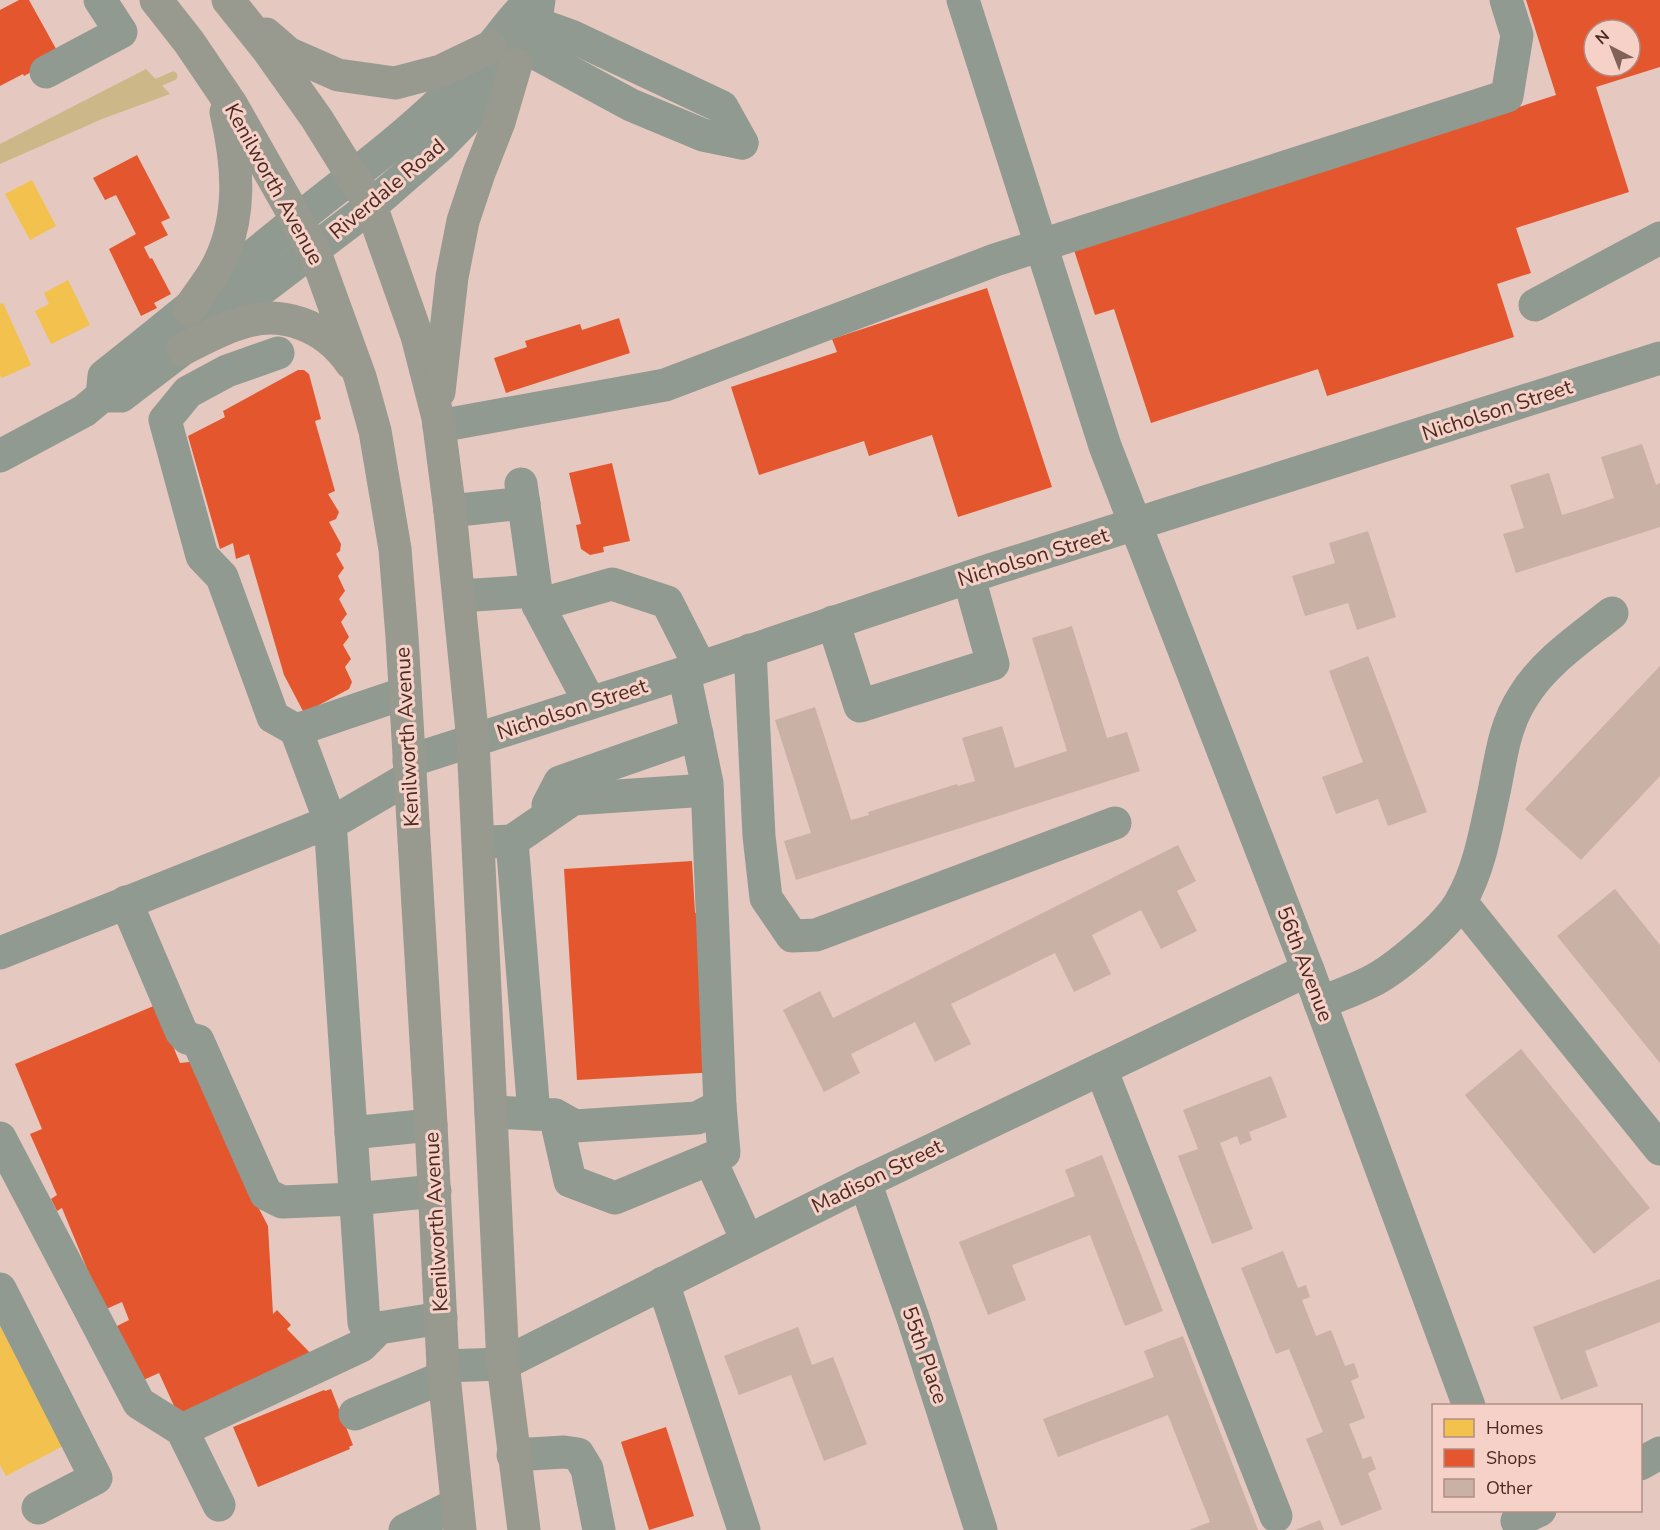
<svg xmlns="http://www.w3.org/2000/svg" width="1660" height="1530" viewBox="0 0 1660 1530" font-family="'Nunito Sans',sans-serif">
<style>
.water{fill:#cbb787}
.homes{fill:#f2c14e}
.shops{fill:#e4572e;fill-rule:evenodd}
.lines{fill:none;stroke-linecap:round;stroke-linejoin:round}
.stream{stroke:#cbb787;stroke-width:9}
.building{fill:#c9b1a6}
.minor{stroke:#919a90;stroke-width:33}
.major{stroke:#98998f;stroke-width:33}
.labels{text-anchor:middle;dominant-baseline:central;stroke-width:6;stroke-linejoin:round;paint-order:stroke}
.street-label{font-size:21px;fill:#4c2a21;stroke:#f5d1c7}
</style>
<rect width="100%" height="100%" fill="#e5c8c0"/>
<path class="water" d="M146 69 170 94 102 119 0 164V144Z"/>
<g class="homes">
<path d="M32 180 56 226 30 240 5 194Z"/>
<path d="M68 280 90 325 51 344 35 311 49 304 44 293Z"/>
<path d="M3 303 31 365 2 378 0 375V304Z"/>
<path d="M0 1326 63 1446 6 1476 0 1465Z"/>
</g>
<g class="shops">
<path d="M19 0H29L60 56 24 76 23 74 0 86V10Z"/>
<path d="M1526 0H1660V67L1596 87 1629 192 1516 228 1531 273 1497 284 1514 337 1327 396 1318 369 1151 423 1114 309 1095 315 1074 250 1556 95ZM1594 30H1630V66H1594Z"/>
<path d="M137 155 170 218 161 222 168 235 144 247 150 259 152 258 171 294 154 303 157 308 141 316 109 249 136 234 116 195 105 200 93 178Z"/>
<path d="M987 288 1052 487 958 517 932 435 869 456 864 441 759 475 731 387 837 352 832 339Z"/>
<path d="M619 318 630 353 506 393 494 358 527 347 525 341 580 324 582 330Z"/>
<path d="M298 370H304L309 374 321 419 315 421 335 491 328 494 339 512 336 519 329 522 341 544 340 551 336 554 344 568 338 576 345 591 339 599 347 614 341 622 349 637 343 645 351 659 345 667 352 682 349 689 304 713 284 675 249 554 236 559 233 543 220 549 188 436 225 417 223 411Z"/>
<path d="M612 463 630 541 603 547 604 552 590 555 581 549 576 525 581 524 569 473Z"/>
<path d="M692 861 695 913 708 911 718 1072 577 1080 564 869Z"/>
<path d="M156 1005 180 1063 197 1061 255 1201 268 1226 273 1314 277 1310 291 1325 287 1329 317 1360 180 1419 159 1373 139 1382 115 1327 129 1320 122 1302 104 1310 62 1208 57 1211 51 1199 57 1195 30 1134 42 1129 15 1064Z"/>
<path d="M331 1389 353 1445 349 1447 350 1449 258 1487 233 1427 324 1390 325 1391Z"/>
<path d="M666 1427 694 1516 649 1530 621 1442Z"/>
</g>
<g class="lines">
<path class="stream" d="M148 87 173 76"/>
</g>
<g class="building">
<path d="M1642 444 1656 485 1660 483V527L1516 573 1503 534 1524 528 1510 485 1549 473 1562 515 1588 507 1614 498 1601 457Z"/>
<path d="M1368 531 1396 617 1357 630 1348 603 1305 616 1292 576 1335 563 1329 543Z"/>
<path d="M1072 626 1107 738 1127 732 1140 771 796 880 784 841 811 833 775 720 815 707 851 820 869 815 868 812 957 784 958 786 975 781 962 738 1002 726 1015 768 1067 751 1032 638Z"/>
<path d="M1368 656 1427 812 1388 826 1378 799 1336 814 1322 777 1363 762 1329 671Z"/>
<path d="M1660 666V776L1581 860 1525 809Z"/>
<path d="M1178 845 1196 881 1177 891 1197 931 1161 949 1141 910 1092 935 1111 974 1074 992 1055 953 951 1004 971 1044 935 1062 915 1022 851 1054 860 1073 824 1092 783 1010 820 991 833 1018Z"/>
<path d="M1615 889 1660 945V1063L1557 936Z"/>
<path d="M1521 1049 1650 1208 1594 1254 1465 1095Z"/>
<path d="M1271 1076 1287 1117 1249 1132 1252 1140 1240 1145 1237 1136 1220 1143 1253 1229 1212 1244 1178 1156 1198 1149 1183 1110Z"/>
<path d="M1102 1155 1163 1311 1125 1326 1090 1235 1012 1265 1026 1300 988 1315 959 1242 1075 1196 1065 1170Z"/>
<path d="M1283 1251 1298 1288 1306 1285 1310 1297 1302 1300 1316 1336 1331 1330 1345 1366 1354 1363 1359 1377 1351 1381 1365 1418 1349 1424 1363 1459 1371 1456 1376 1469 1368 1473 1382 1509 1341 1526 1306 1439 1323 1432 1289 1349 1276 1354 1241 1268Z"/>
<path d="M1660 1279V1322L1585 1351 1598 1386 1561 1400 1533 1327Z"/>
<path d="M798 1327 812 1365 833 1357 867 1444 824 1461 791 1375 739 1395 724 1356Z"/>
<path d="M1183 1336 1258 1530H1189L1210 1522 1168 1415 1058 1457 1043 1419 1154 1377 1144 1351Z"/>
<path d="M1320 1520 1324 1530H1295Z"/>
</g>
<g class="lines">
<g class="minor">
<path d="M963 0 1105 446 1308 970 1469 1406"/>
<path d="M535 23 571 36 722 107 742 143"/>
<path d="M524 47 631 105 703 135 742 143"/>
<path d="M46 72 121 32 100 0"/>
<path d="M1535 305 1660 238"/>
<path d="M278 353 227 371 188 392 165 420 202 556 222 577 273 717 296 730 405 693"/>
<path d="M102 396 104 376C169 325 232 272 296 221 336 188 378 158 417 123 443 101 468 74 490 48 505 31 514 15 532 0"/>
<path d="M439 426 665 385 995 260 1507 96 1517 35 1506 0"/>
<path d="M0 456 84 411 102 396H121L371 206 441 145 494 91 516 64 536 20 539 0"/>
<path d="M521 484 538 605 590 703"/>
<path d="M450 511 524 503"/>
<path d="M459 596 536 591"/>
<path d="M538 605 612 584 667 602 700 667"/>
<path d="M833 622 860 706 993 664 969 578"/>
<path d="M750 650 759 836 766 898 792 936 816 935 1115 823"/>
<path d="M296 730 330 821 364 1323 379 1328"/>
<path d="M409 761 684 673 993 569 1660 358"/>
<path d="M548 805 560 782 697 734"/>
<path d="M512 841 534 1114"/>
<path d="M491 842 512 841 573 799 707 790"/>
<path d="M126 902 181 1031 187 1038 198 1041 266 1194 282 1202 355 1199 435 1191"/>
<path d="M1461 902 1660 1149"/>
<path d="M0 953 342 817 410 777"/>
<path d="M1320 1003C1337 996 1354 990 1370 982 1395 970 1448 925 1461 901 1480 868 1486 828 1494 792 1501 758 1504 726 1523 697 1543 663 1582 637 1612 613"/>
<path d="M1101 1069 1276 1516"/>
<path d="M491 1112 555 1115 575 1126 697 1118 720 1106 707 783 684 673"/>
<path d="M555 1115 570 1181 615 1198 724 1153 720 1106"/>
<path d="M351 1133 431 1125"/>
<path d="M0 1138 139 1403 182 1430 219 1505"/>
<path d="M710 1159 747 1240"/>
<path d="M865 1182 913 1318 981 1530"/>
<path d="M663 1283 744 1530"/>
<path d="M0 1289 96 1478 38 1508"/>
<path d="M443 1366 503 1364 865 1182 1308 970"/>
<path d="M355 1414 444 1377"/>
<path d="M182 1430 361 1346 379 1328 441 1318"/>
<path d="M513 1455 564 1452 578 1454 587 1469 599 1530"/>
<path d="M1640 1464 1660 1453"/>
<path d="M1517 1521 1540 1510"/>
<path d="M405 1530 457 1504"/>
</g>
<g class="major">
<path d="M156 0 189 42 231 104 314 250 360 377 375 431 395 549 402 637 431 1125 443 1366 460 1530"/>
<path d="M228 0 268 50 317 119 371 206 417 336 438 418 450 511 473 741 503 1364 524 1530"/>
<path d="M266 34 288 53 338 75 395 83 441 71 491 47"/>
<path d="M189 309C198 295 210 281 217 267 243 218 238 164 226 112"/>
<path d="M183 349C201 340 219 330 238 324 281 308 326 326 351 363"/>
<path d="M439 392 452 277 463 221 479 173 499 122 516 64"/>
</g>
</g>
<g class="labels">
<g class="street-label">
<text transform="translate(274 184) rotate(61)">Kenilworth Avenue</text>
<text transform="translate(387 189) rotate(-40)">Riverdale Road</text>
<text transform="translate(1497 410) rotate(-18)">Nicholson Street</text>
<text transform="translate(1033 557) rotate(-17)">Nicholson Street</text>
<text transform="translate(572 709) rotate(-18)">Nicholson Street</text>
<text transform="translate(407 737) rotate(-93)">Kenilworth Avenue</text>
<text transform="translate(1305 964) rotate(69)">56th Avenue</text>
<text transform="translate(877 1176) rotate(-26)">Madison Street</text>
<text transform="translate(436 1222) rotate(-93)">Kenilworth Avenue</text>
<text transform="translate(925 1355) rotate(71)">55th Place</text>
</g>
</g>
<rect x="1432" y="1404" width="210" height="108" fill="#f5d1c7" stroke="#b18e85" stroke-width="1.5"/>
<rect x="1444" y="1419" width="30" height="18" fill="#f2c14e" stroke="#b18e85" stroke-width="1.5"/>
<text x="1486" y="1434" font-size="18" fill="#4c2a21">Homes</text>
<rect x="1444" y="1449" width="30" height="18" fill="#e4572e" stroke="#b18e85" stroke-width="1.5"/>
<text x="1486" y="1464" font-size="18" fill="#4c2a21">Shops</text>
<rect x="1444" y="1479" width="30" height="18" fill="#c9b1a6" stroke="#b18e85" stroke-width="1.5"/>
<text x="1486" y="1494" font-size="18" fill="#4c2a21">Other</text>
<g transform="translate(1612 48) rotate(318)"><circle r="28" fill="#f5d1c7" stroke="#b18e85" stroke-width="1.5"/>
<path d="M0-4.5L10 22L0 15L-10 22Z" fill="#826159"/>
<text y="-9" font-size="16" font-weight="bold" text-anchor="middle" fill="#4c2a21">N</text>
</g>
</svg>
